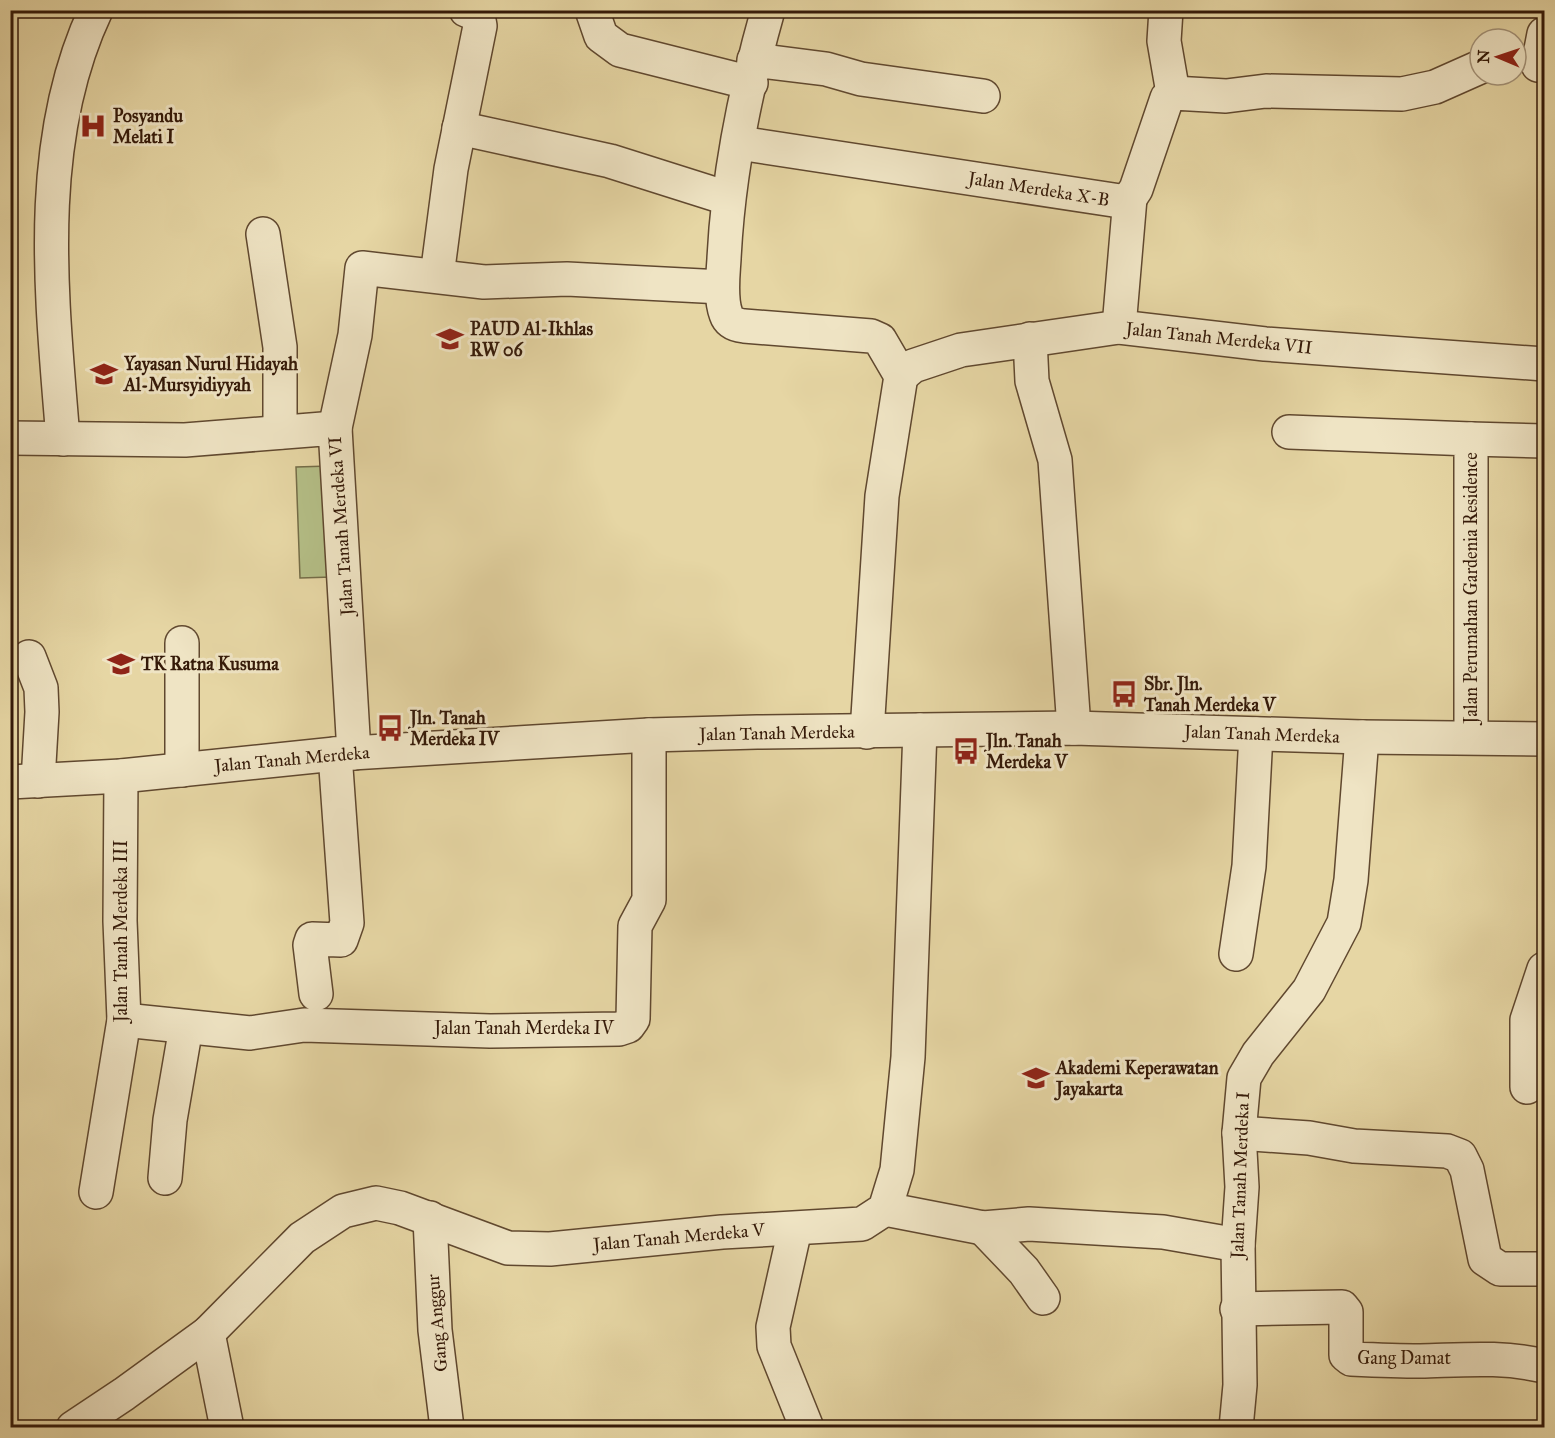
<svg xmlns="http://www.w3.org/2000/svg" width="1555" height="1438" viewBox="0 0 1555 1438" font-family="'IM FELL Great Primer',serif">
<style>
.green{fill:#b4be86;stroke:#746c47;stroke-width:1.5}
.lines{fill:none;stroke-linecap:round;stroke-linejoin:round}
.minor-casing{stroke:#60482f;stroke-width:36}
.tertiary-casing{stroke:#60482f;stroke-width:36}
.minor{stroke:#efe4c4;stroke-width:33}
.tertiary{stroke:#efe4c4;stroke-width:33}
.labels{text-anchor:middle;dominant-baseline:central;stroke-width:6;stroke-linejoin:round;paint-order:stroke}
.poi-label{font-size:18px;font-weight:bold;fill:#341908;stroke:#efe4c4;text-anchor:start}
.street-label{font-size:18px;fill:#341908;stroke:#efe4c4}
</style>
<rect width="100%" height="100%" fill="#e6d6a4"/>
<filter id="stains"><feTurbulence type="fractalNoise" baseFrequency=".00333" numOctaves="4"/><feColorMatrix values="0 0 0 0 .2 0 0 0 0 .09 0 0 0 0 .02 0 0 0 .5 -.17"/></filter>
<radialGradient id="worn" r=".72"><stop offset=".6" stop-color="#630" stop-opacity="0"/><stop offset="1" stop-color="#630" stop-opacity=".3"/></radialGradient>
<path class="green" d="M329 466 332 577 300 578 296 467Z"/>
<g class="lines">
<defs>
<g id="minor">
<path d="M592 10 601 36 620 50 751 83"/>
<path d="M768 10C745 91 728 176 724 259 723 276 720 298 726 314 729 323 736 325 744 326L871 336 880 340 901 376 882 496 867 732"/>
<path d="M1166 10 1164 41 1173 93"/>
<path d="M754 60 826 69 861 79 983 96"/>
<path d="M1538 65 1544 34"/>
<path d="M459 128 610 161 727 198"/>
<path d="M739 143 1120 201 1130 198 1136 189 1167 98 1173 93 1226 96 1266 91 1402 94 1435 87 1480 67"/>
<path d="M263 234 280 347V432"/>
<path d="M437 276 451 169 480 26 478 15 466 10"/>
<path d="M1119 327 1130 198"/>
<path d="M1030 339 1032 381 1055 460 1074 728"/>
<path d="M901 376 913 366 961 350 1119 327 1265 344 1544 364"/>
<path d="M335 428 355 335 362 268 484 282 567 279 722 287"/>
<path d="M1289 432 1471 439V737"/>
<path d="M10 438 185 440 335 428 354 753"/>
<path d="M63 439C52 299 33 143 96 10"/>
<path d="M1471 439 1544 441"/>
<path d="M29 657 41 688 42 712 38 781"/>
<path d="M182 770V643"/>
<path d="M1236 954 1249 866 1256 734"/>
<path d="M316 994 310 945 312 939 341 940 347 923 335 754"/>
<path d="M124 1020 250 1033 304 1025 490 1031 619 1029 628 1026 633 1019 635 926 649 900V735"/>
<path d="M1527 1087V1020L1544 969"/>
<path d="M1239 1133 1309 1138 1354 1146 1447 1151 1460 1156 1467 1170 1485 1259 1500 1269H1544"/>
<path d="M165 1178 170 1120 186 1027"/>
<path d="M96 1192 124 1020 120 921 121 776"/>
<path d="M885 1209 983 1228 1029 1224 1163 1232 1238 1245"/>
<path d="M430 1218 435 1330 447 1428"/>
<path d="M983 1228 1024 1271 1043 1298"/>
<path d="M795 1229 773 1327 774 1346 807 1428"/>
<path d="M1237 1309 1342 1307 1346 1312V1355L1351 1359C1374 1360 1397 1361 1420 1361 1463 1360 1502 1356 1544 1366"/>
<path d="M208 1333 227 1428"/>
<path d="M73 1428 124 1394 208 1333 302 1238 343 1211 376 1203 400 1208 508 1248 550 1249 722 1232 862 1224 885 1209 897 1170 908 1057 920 730"/>
<path d="M1236 1428 1240 1385 1238 1245 1242 1187 1239 1133 1244 1078 1258 1054 1309 990 1344 923 1351 880 1362 737"/>
</g>
<path id="tertiary" d="M10 782 121 776 335 754 649 735 757 732 1074 728 1362 737 1544 739"/>
</defs>
<use href="#minor" class="minor-casing"/>
<use href="#tertiary" class="tertiary-casing"/>
<use href="#minor" class="minor"/>
<use href="#tertiary" class="tertiary"/>
</g>
<defs>
<symbol id="hospital-bare" viewBox="-9 -9 18 18"><path d="M-5-5h3v3.5h4V-5h3V5h-3V1.5h-4V5h-3Z" fill="#8f2418" stroke="#efe4c4" stroke-width="2.5" paint-order="stroke"/></symbol>
<symbol id="school-bare" viewBox="-9 -9 18 18"><path d="M0-5L7-2L0 1L-7-2ZM-4 1L0 2.5L4 1V4Q0 6-4 4Z" fill="#8f2418" stroke="#efe4c4" stroke-width="2.5" paint-order="stroke"/></symbol>
<symbol id="bus-bare" viewBox="-9 -9 18 18"><path d="M-5-6H5V4H4V6H2V4H-2V6H-4V4H-5ZM-3.5-4V0h7V-4ZM-3.5 1.2v1.5H-2V1.2ZM2 1.2v1.5H3.5V1.2Z" fill="#8f2418" stroke="#efe4c4" stroke-width="2.5" paint-order="stroke"/></symbol>
<symbol id="university-bare" viewBox="-9 -9 18 18"><path d="M0-5L7-2L0 1L-7-2ZM-4 1L0 2.5L4 1V4Q0 6-4 4Z" fill="#8f2418" stroke="#efe4c4" stroke-width="2.5" paint-order="stroke"/></symbol>
</defs>
<g fill-rule="evenodd">
<use href="#hospital-bare" x="74" y="107" width="38" height="38"/>
<use href="#school-bare" x="431" y="320" width="38" height="38"/>
<use href="#school-bare" x="85" y="355" width="38" height="38"/>
<use href="#school-bare" x="102" y="645" width="38" height="38"/>
<use href="#bus-bare" x="1105" y="675" width="38" height="38"/>
<use href="#bus-bare" x="371" y="709" width="38" height="38"/>
<use href="#bus-bare" x="947" y="732" width="38" height="38"/>
<use href="#university-bare" x="1017" y="1059" width="38" height="38"/>
</g>
<g class="labels">
<g class="poi-label">
<text x="113" y="116">Posyandu<tspan x="113" dy="21">Melati I</tspan></text>
<text x="470" y="329">PAUD Al-Ikhlas<tspan x="470" dy="21">RW 06</tspan></text>
<text x="124" y="364">Yayasan Nurul Hidayah<tspan x="124" dy="21">Al-Mursyidiyyah</tspan></text>
<text x="141" y="664">TK Ratna Kusuma</text>
<text x="1144" y="684">Sbr. Jln.<tspan x="1144" dy="21">Tanah Merdeka V</tspan></text>
<text x="410" y="718">Jln. Tanah<tspan x="410" dy="21">Merdeka IV</tspan></text>
<text x="986" y="741">Jln. Tanah<tspan x="986" dy="21">Merdeka V</tspan></text>
<text x="1056" y="1068">Akademi Keperawatan<tspan x="1056" dy="21">Jayakarta</tspan></text>
</g>
<g class="street-label">
<text transform="translate(1039 189) rotate(9)">Jalan Merdeka X-B</text>
<text transform="translate(1219 338) rotate(6)">Jalan Tanah Merdeka VII</text>
<text transform="translate(341 526) rotate(-94)">Jalan Tanah Merdeka VI</text>
<text transform="translate(1471 588) rotate(-90)">Jalan Perumahan Gardenia Residence</text>
<text transform="translate(777 733) rotate(-1)">Jalan Tanah Merdeka</text>
<text transform="translate(1262 734) rotate(2)">Jalan Tanah Merdeka</text>
<text transform="translate(292 759) rotate(-5)">Jalan Tanah Merdeka</text>
<text transform="translate(121 931) rotate(-90)">Jalan Tanah Merdeka III</text>
<text x="524" y="1028">Jalan Tanah Merdeka IV</text>
<text transform="translate(1240 1175) rotate(-88)">Jalan Tanah Merdeka I</text>
<text transform="translate(679 1237) rotate(-5)">Jalan Tanah Merdeka V</text>
<text transform="translate(437 1323) rotate(-95)">Gang Anggur</text>
<text x="1404" y="1358">Gang Damat</text>
</g>
</g>
<rect width="1555" height="1438" fill="none" stroke="#e6d6a4" stroke-width="36"/>
<rect x="12" y="12" width="1531" height="1414" fill="none" stroke="#341908" stroke-width="3"/>
<rect x="18" y="18" width="1519" height="1402" fill="none" stroke="#341908" stroke-width="1.5"/>
<g transform="translate(1498 57) rotate(272)"><circle r="28" fill="#efe4c4" stroke="#a49379" stroke-width="1.5"/>
<path d="M0-4.5L10 22L0 15L-10 22Z" fill="#8f2418"/>
<text y="-9" font-size="16" font-weight="bold" text-anchor="middle" fill="#341908">N</text>
</g>
<rect width="100%" height="100%" filter="url(#stains)"/>
<rect width="100%" height="100%" fill="url(#worn)"/>
</svg>
